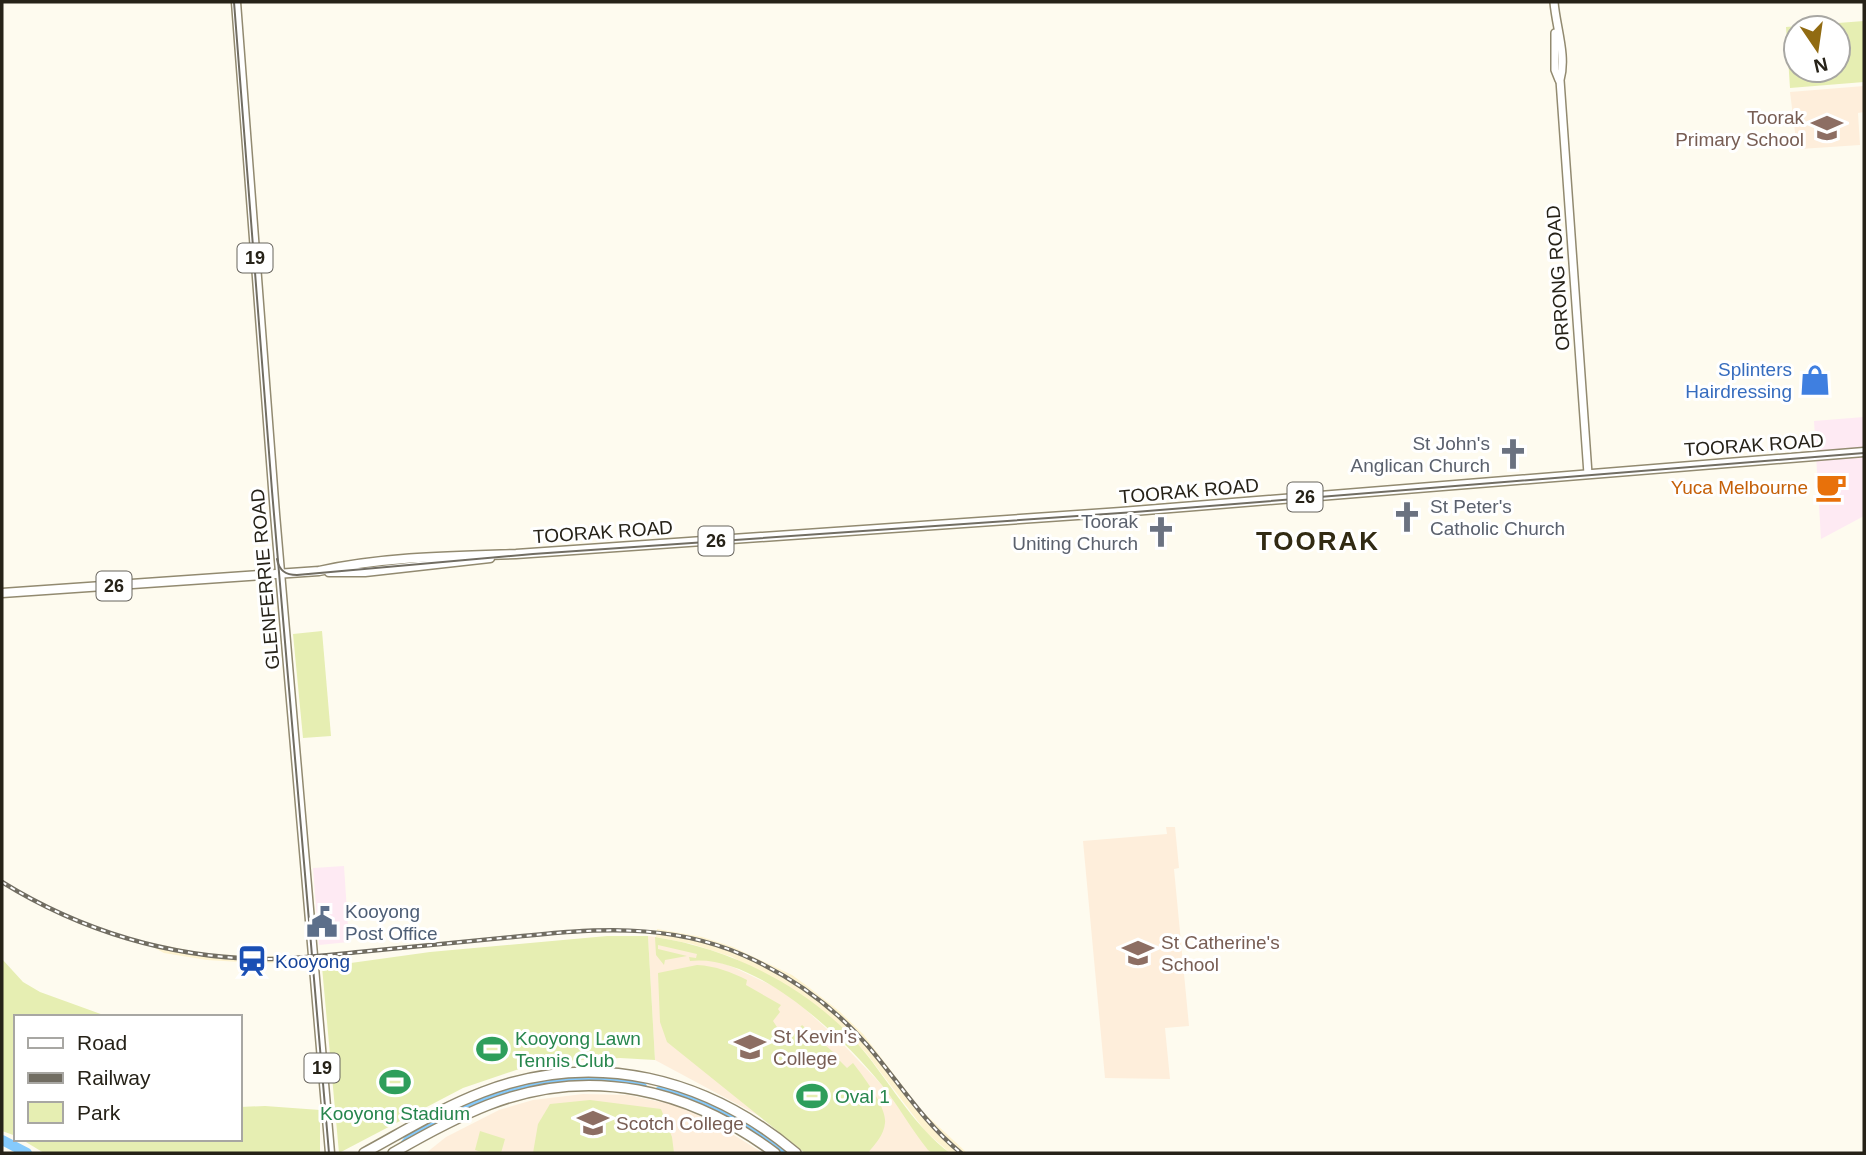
<svg xmlns="http://www.w3.org/2000/svg" width="1866" height="1155" viewBox="0 0 1866 1155" font-family="Arial,sans-serif">
<style>
.commercial{fill:#feeaf3}
.built{fill:#fef3cf}
.education{fill:#feeedb}
.green{fill:#e6eeb2;fill-rule:evenodd}
.lines{fill:none;stroke-linecap:round;stroke-linejoin:round}
.river{stroke:#85cafc;stroke-width:10}
.secondary-casing{stroke:#928a70;stroke-width:10}
.primary-casing{stroke:#928a70;stroke-width:11}
.highway-casing{stroke:#928a70;stroke-width:12}
.secondary{stroke:#fff;stroke-width:7}
.primary{stroke:#fff;stroke-width:8}
.highway{stroke:#fff;stroke-width:9}
.tram{stroke:#716d62;stroke-width:2}
.rail-casing{stroke:#716d62;stroke-width:4.5}
.rail{stroke:#fff;stroke-width:2;stroke-dasharray:5;stroke-linecap:butt}
.labels{text-anchor:middle;dominant-baseline:central;stroke-width:6;stroke-linejoin:round;paint-order:stroke}
.shield{fill:#fff;stroke:#67645d;stroke-width:2}
.shield-label{font-size:18px;font-weight:bold;fill:#262218}
.education-label{font-size:19px;fill:#785e54;stroke:#fff;text-anchor:start}
.street-label{font-size:19px;fill:#262218;stroke:#fff}
.shop-label{font-size:19px;fill:#366cbe;stroke:#fff;text-anchor:end}
.worship-label{font-size:19px;fill:#5b616d;stroke:#fff;text-anchor:end}
.food-label{font-size:19px;fill:#c56008;stroke:#fff;text-anchor:end}
.service-label{font-size:19px;fill:#4e5e75;stroke:#fff;text-anchor:start}
.transit-label{font-size:19px;fill:#164399;stroke:#fff;text-anchor:start}
.leisure-label{font-size:19px;fill:#27864d;stroke:#fff;text-anchor:start}
.district-label{font-size:26px;font-weight:bold;letter-spacing:2px;fill:#312a13;stroke:#fff}
</style>
<rect width="100%" height="100%" fill="#fefbef"/>
<g class="commercial">
<path d="M1864 417V516L1821 539 1814 421Z"/>
<path d="M344 866 349 942 319 945 313 868Z"/>
</g>
<g class="built">
<path d="M657 929 702 937 733 947 792 975 811 989 839 1011 863 1034 922 1111 967 1153H950L926 1132 866 1053 847 1034 800 994 732 957 692 944 656 937Z"/>
<path d="M142 941 207 954 284 957 296 962 257 963 207 960 164 953Z"/>
</g>
<g class="education">
<path d="M1864 86V112L1858 113 1860 145 1800 149 1797 148 1790 92Z"/>
<path d="M1166 827H1175L1179 868 1174 869 1189 1026 1165 1028 1170 1079 1105 1078 1083 841 1167 834Z"/>
<path d="M648 936 656 937 735 968 777 988 795 1000 837 1038 881 1084 932 1153H806L767 1120 655 1060Z"/>
<path d="M583 1094 628 1095 675 1105 711 1121 763 1153H426L446 1137 499 1110 533 1100Z"/>
</g>
<g class="green">
<path d="M1864 21V82L1790 88 1786 27ZM1796 28H1838V70H1796Z"/>
<path d="M322 631 331 736 303 738 293 634Z"/>
<path d="M607 936H648L655 1060 620 1058 561 1061 531 1065 463 1088 339 1153 322 967 430 952Z"/>
<path d="M655 937C735 949 817 991 867 1055 893 1088 916 1128 950 1153H932L928 1150C911 1129 898 1105 881 1084 843 1037 755 953 690 961L689 957 696 958 697 954 658 945V949L687 956 665 960 664 965 656 955Z"/>
<path d="M2 959 23 982 40 992 109 1017H16V1136L2 1131Z"/>
<path d="M697 965C716 966 731 972 747 980L746 985 781 1005 778 1009 780 1012 773 1021 779 1030 777 1033 786 1037H792L802 1025 840 1058 839 1060 847 1068 853 1063C863 1076 887 1107 885 1123 884 1135 875 1144 868 1153H805L667 1042 660 1022 658 973Z"/>
<path d="M590 1100 661 1109 672 1137 674 1153H533L538 1124 550 1104Z"/>
<path d="M265 1106 320 1110V1153H44L21 1139H240V1107Z"/>
<path d="M480 1131 505 1139 501 1153H485L475 1150Z"/>
</g>
<g class="lines">
<g class="river">
<path d="M660 1091 686 1097 745 1122 785 1153"/>
<path d="M2 1140 27 1153"/>
<path d="M403 1147 419 1127 494 1094 555 1080H608L642 1087"/>
</g>
<defs>
<g id="secondary">
<path d="M1554 2C1556 27 1567 56 1560 80L1588 474"/>
<path d="M1555 33V70L1559 80"/>
</g>
<g id="primary">
<path d="M236 2 275 514 330 1153"/>
<path d="M329 572H365L490 558"/>
<path d="M2 593 319 571C383 557 451 556 516 554L1121 512 1864 452"/>
</g>
<g id="highway">
<path d="M364 1153C403 1132 441 1108 483 1092 595 1049 707 1078 796 1153"/>
<path d="M393 1153C424 1135 455 1118 488 1105 591 1065 689 1089 775 1153"/>
</g>
</defs>
<use href="#secondary" class="secondary-casing"/>
<use href="#primary" class="primary-casing"/>
<use href="#highway" class="highway-casing"/>
<use href="#secondary" class="secondary"/>
<use href="#primary" class="primary"/>
<use href="#highway" class="highway"/>
<g class="tram">
<path d="M234 2 272 491 329 1153"/>
<path d="M277 559C279 571 286 575 297 575L533 554 1135 512 1864 453"/>
</g>
<defs>
<path id="rail" d="M2 882C81 931 171 958 264 959 296 959 328 955 359 952 411 947 462 942 513 937 593 929 667 922 743 955 791 976 833 1006 867 1045 899 1082 923 1122 961 1153"/>
</defs>
<use href="#rail" class="rail-casing"/>
<use href="#rail" class="rail"/>
</g>
<defs>
<symbol id="school-bare" viewBox="-9 -9 18 18"><path d="M0-5L7-2L0 1L-7-2ZM-4 1L0 2.5L4 1V4Q0 6-4 4Z" fill="#8d6e63" stroke="#fff" stroke-width="2.5" paint-order="stroke"/></symbol>
<symbol id="shop-bare" viewBox="-9 -9 18 18"><path d="M-5-2.5h2.3a2.7 3.5 0 0 1 5.4 0H5L5.5 6h-11ZM-1.5-2.5h3a1.5 2.3 0 0 0-3 0Z" fill="#3f7fe0" stroke="#fff" stroke-width="2.5" paint-order="stroke"/></symbol>
<symbol id="church-bare" viewBox="-9 -9 18 18"><path d="M-1.2-6h2.4v3.5h3.3v2.4h-3.3V6h-2.4V-.1h-3.3v-2.4h3.3Z" fill="#6b7280" stroke="#fff" stroke-width="2.5" paint-order="stroke"/></symbol>
<symbol id="cafe-bare" viewBox="-9 -9 18 18"><path d="M-5.5-4.5H6V0H3Q3 3.5 0 3.5H-2.5Q-5.5 3.5-5.5 0ZM3-3.2v2h1.7v-2ZM-6 4.5H4V6H-6Z" fill="#e8710a" stroke="#fff" stroke-width="2.5" paint-order="stroke"/></symbol>
<symbol id="civic-bare" viewBox="-9 -9 18 18"><path d="M-.6-6.5H3V-4.5H.6V-3L4-1V1h2V6H-6V1h2V-1L-.6-3ZM-1.2 2.5V6h2.4V2.5Z" fill="#5c6f8a" stroke="#fff" stroke-width="2.5" paint-order="stroke"/></symbol>
<symbol id="station-bare" viewBox="-9 -9 18 18"><path d="M-3-6H3Q5-6 5-4V2Q5 4 3 4L4.5 6H3L1.5 4h-3L-3 6H-4.5L-3 4Q-5 4-5 2V-4Q-5-6-3-6ZM-3.5-4v3h7v-3ZM-3.5 1v1.5H-2V1ZM2 1v1.5H3.5V1Z" fill="#1a4fb4" stroke="#fff" stroke-width="2.5" paint-order="stroke"/></symbol>
<symbol id="stadium-bare" viewBox="-9 -9 18 18"><path d="M0-5a6.5 5 0 1 0 0 10a6.5 5 0 1 0 0-10ZM-3.5-1.8h7v3.6h-7Z" fill="#2e9e5b" stroke="#fff" stroke-width="2.5" paint-order="stroke"/></symbol>
</defs>
<g fill-rule="evenodd">
<use href="#school-bare" x="1805" y="106" width="44" height="44"/>
<use href="#shop-bare" x="1793" y="358" width="44" height="44"/>
<use href="#church-bare" x="1491" y="432" width="44" height="44"/>
<use href="#cafe-bare" x="1809" y="465" width="44" height="44"/>
<use href="#church-bare" x="1385" y="495" width="44" height="44"/>
<use href="#church-bare" x="1139" y="510" width="44" height="44"/>
<use href="#civic-bare" x="300" y="900" width="44" height="44"/>
<use href="#school-bare" x="1116" y="931" width="44" height="44"/>
<use href="#station-bare" x="230" y="939" width="44" height="44"/>
<use href="#school-bare" x="728" y="1025" width="44" height="44"/>
<use href="#stadium-bare" x="470" y="1027" width="44" height="44"/>
<use href="#stadium-bare" x="373" y="1060" width="44" height="44"/>
<use href="#stadium-bare" x="790" y="1074" width="44" height="44"/>
<use href="#school-bare" x="571" y="1101" width="44" height="44"/>
</g>
<g class="labels">
<g class="shield">
<rect x="237.5" y="243.5" width="35" height="29" rx="5"/>
<rect x="1287.5" y="482.5" width="35" height="29" rx="5"/>
<rect x="698.5" y="526.5" width="35" height="29" rx="5"/>
<rect x="96.5" y="571.5" width="35" height="29" rx="5"/>
<rect x="304.5" y="1053.5" width="35" height="29" rx="5"/>
</g>
<g class="shield-label">
<text x="255" y="258">19</text>
<text x="1305" y="497">26</text>
<text x="716" y="541">26</text>
<text x="114" y="586">26</text>
<text x="322" y="1068">19</text>
</g>
<g class="education-label">
<text x="1804" y="117" text-anchor="end">Toorak<tspan x="1804" dy="22">Primary School</tspan></text>
<text x="1161" y="942">St Catherine's<tspan x="1161" dy="22">School</tspan></text>
<text x="773" y="1036">St Kevin's<tspan x="773" dy="22">College</tspan></text>
<text x="616" y="1123">Scotch College</text>
</g>
<g class="street-label">
<text transform="translate(1558 278) rotate(-94)">ORRONG ROAD</text>
<text transform="translate(1754 445) rotate(-4)">TOORAK ROAD</text>
<text transform="translate(1189 491) rotate(-5)">TOORAK ROAD</text>
<text transform="translate(603 532) rotate(-4)">TOORAK ROAD</text>
<text transform="translate(265 579) rotate(-95)">GLENFERRIE ROAD</text>
</g>
<g class="shop-label">
<text x="1792" y="369">Splinters<tspan x="1792" dy="22">Hairdressing</tspan></text>
</g>
<g class="worship-label">
<text x="1490" y="443">St John's<tspan x="1490" dy="22">Anglican Church</tspan></text>
<text x="1430" y="506" text-anchor="start">St Peter's<tspan x="1430" dy="22">Catholic Church</tspan></text>
<text x="1138" y="521">Toorak<tspan x="1138" dy="22">Uniting Church</tspan></text>
</g>
<g class="food-label">
<text x="1808" y="487">Yuca Melbourne</text>
</g>
<g class="service-label">
<text x="345" y="911">Kooyong<tspan x="345" dy="22">Post Office</tspan></text>
</g>
<g class="transit-label">
<text x="275" y="961">Kooyong</text>
</g>
<g class="leisure-label">
<text x="515" y="1038">Kooyong Lawn<tspan x="515" dy="22">Tennis Club</tspan></text>
<text x="835" y="1096">Oval 1</text>
<text x="395" y="1113" text-anchor="middle">Kooyong Stadium</text>
</g>
<g class="district-label">
<text x="1318" y="541">TOORAK</text>
</g>
</g>
<rect width="1866" height="1155" fill="none" stroke="#262218" stroke-width="7"/>
<rect x="14" y="1015" width="228" height="126" fill="#ffffff" stroke="#a8a7a3" stroke-width="2"/>
<rect x="28" y="1038" width="35" height="10" fill="#ffffff" stroke="#a8a7a3" stroke-width="2"/>
<text x="77" y="1050" font-size="21" fill="#262218">Road</text>
<rect x="28" y="1073" width="35" height="10" fill="#716d62" stroke="#a8a7a3" stroke-width="2"/>
<text x="77" y="1085" font-size="21" fill="#262218">Railway</text>
<rect x="28" y="1102" width="35" height="21" fill="#e6eeb2" stroke="#a8a7a3" stroke-width="2"/>
<text x="77" y="1120" font-size="21" fill="#262218">Park</text>
<g transform="translate(1817 49) rotate(167)"><circle r="33" fill="#ffffff" stroke="#a8a7a3" stroke-width="2"/>
<path d="M0-5L12 26L0 18L-12 26Z" fill="#916b12"/>
<text y="-10" font-size="19" font-weight="bold" text-anchor="middle" fill="#262218">N</text>
</g>
</svg>
